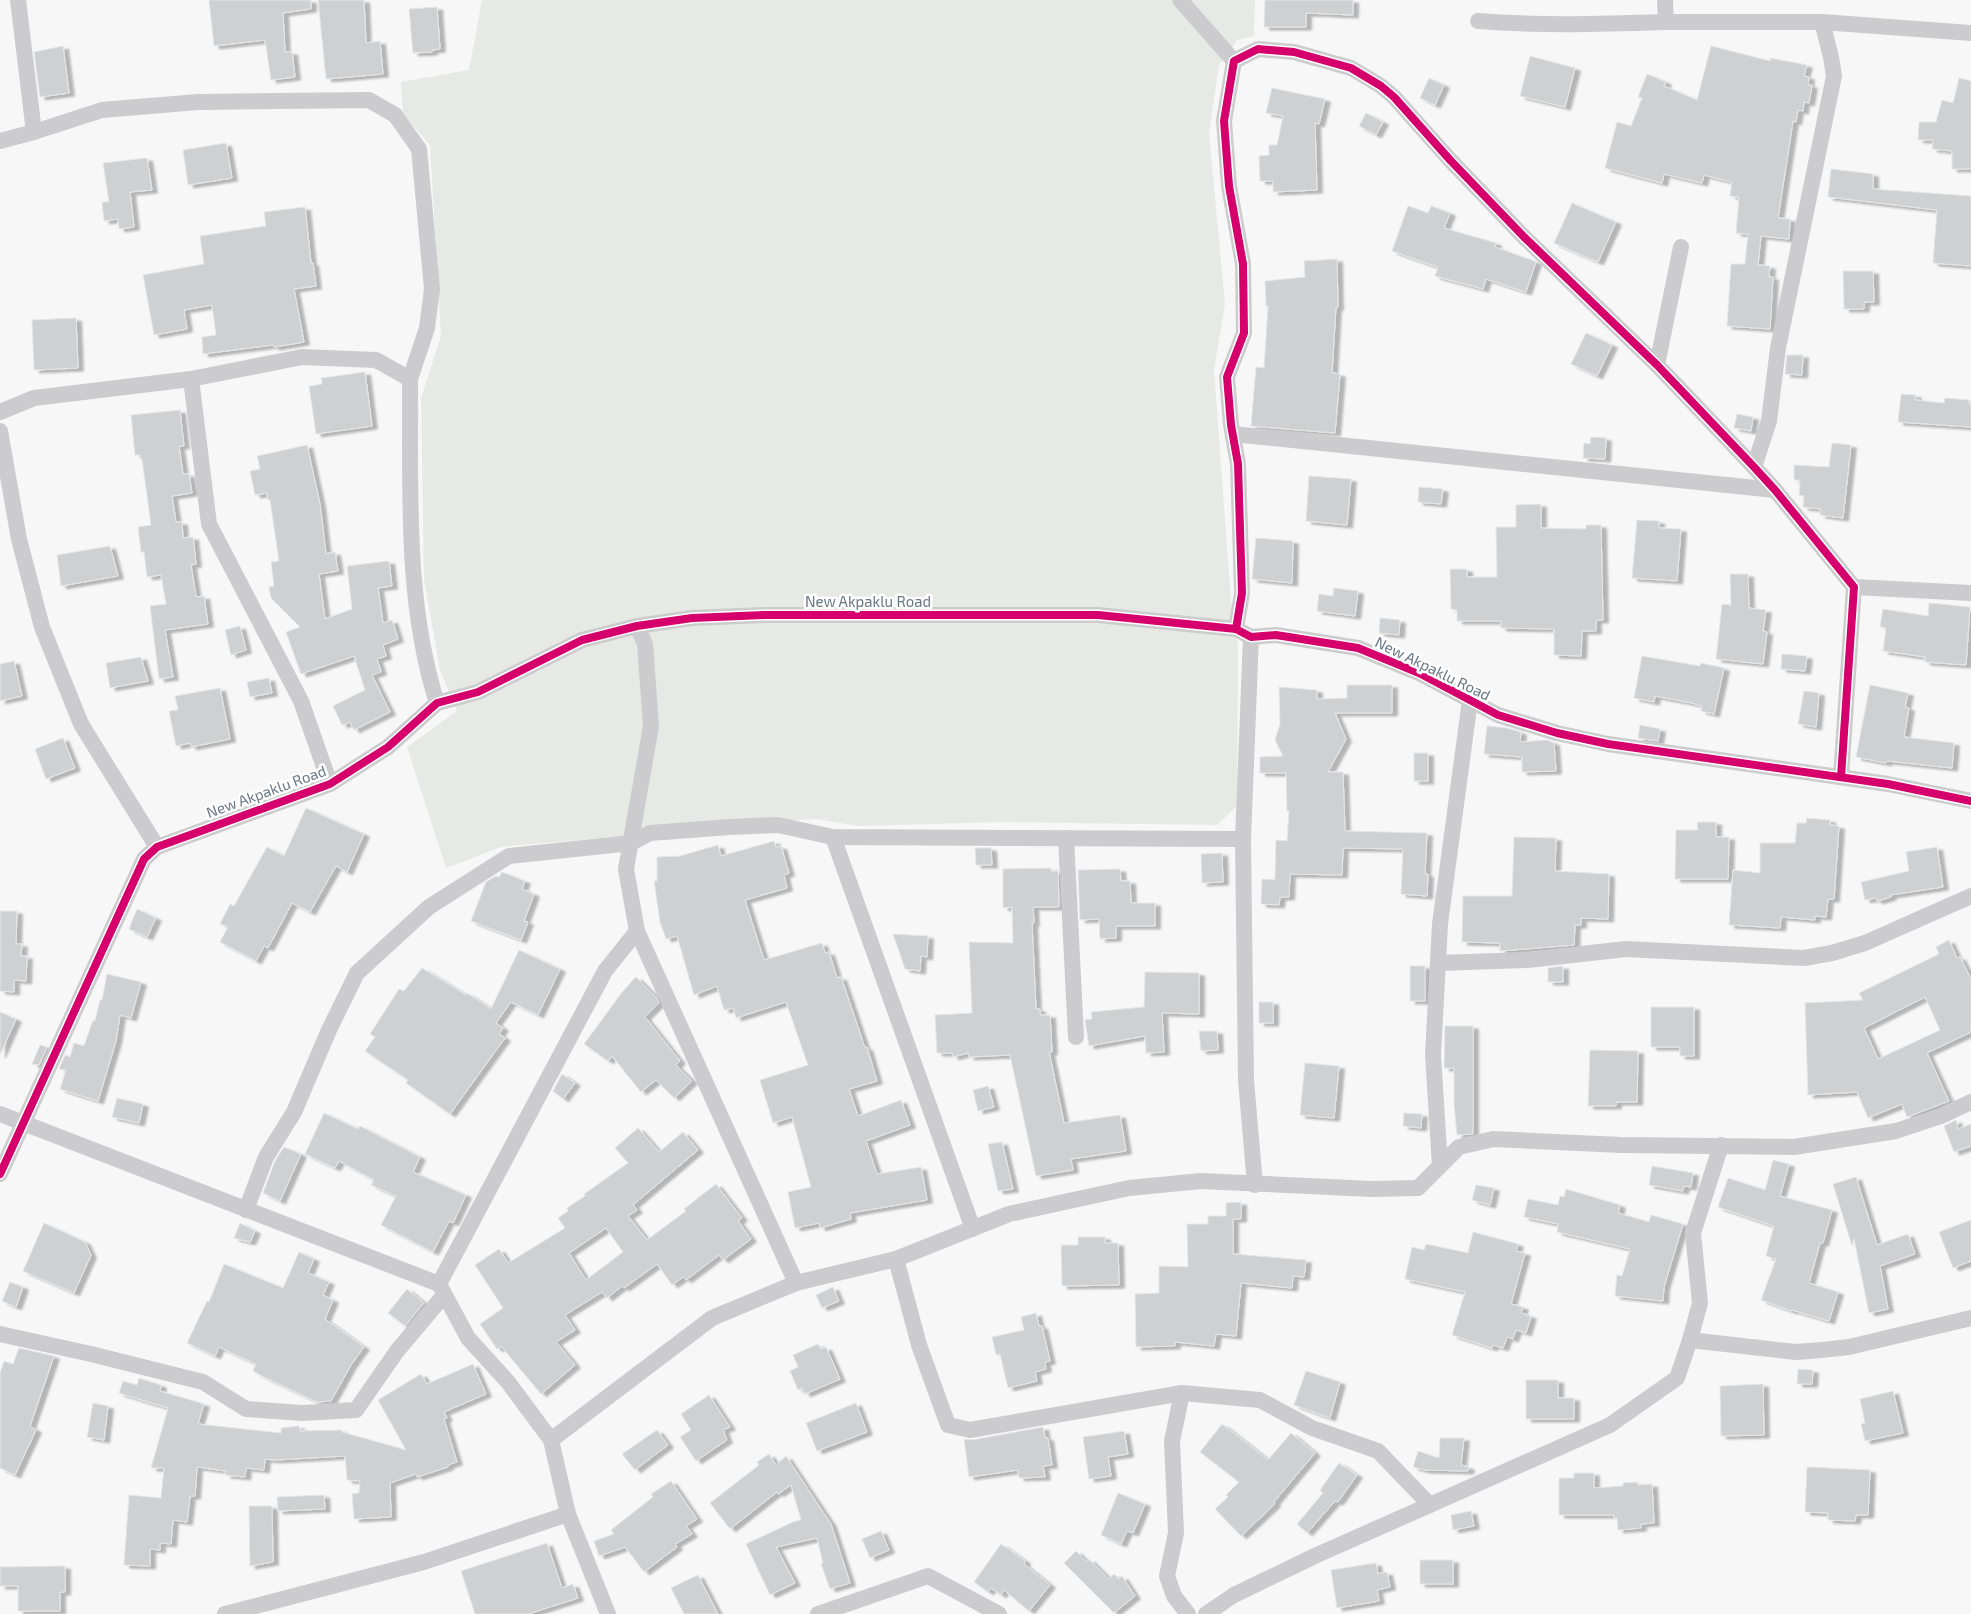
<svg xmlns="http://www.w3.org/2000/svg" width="1971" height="1614" viewBox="0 0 1971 1614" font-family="'Exo 2',sans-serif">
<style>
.green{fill:#e6e9e4}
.building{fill:#ced0d1;stroke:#e6e6e6;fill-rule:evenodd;filter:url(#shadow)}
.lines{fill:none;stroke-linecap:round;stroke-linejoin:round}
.street{stroke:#ccccce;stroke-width:16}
.cycleway-casing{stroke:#fff;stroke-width:11}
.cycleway{stroke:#d6006c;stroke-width:8}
.labels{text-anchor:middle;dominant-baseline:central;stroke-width:5;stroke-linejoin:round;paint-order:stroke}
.street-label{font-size:15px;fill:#697784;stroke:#fff}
</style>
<defs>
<filter id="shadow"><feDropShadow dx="5.5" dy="3" stdDeviation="1" flood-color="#0004"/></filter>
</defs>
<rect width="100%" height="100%" fill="#f7f7f7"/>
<path class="green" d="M482 0H1255L1254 36 1237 40 1219 65 1209 133 1225 304 1214 370 1231 602 1238 647 1237 806 1217 825 1004 822 858 826 817 819 666 826 623 836 501 847 446 868 407 747 457 711 440 670 424 579 421 398 441 336 430 145 403 114 401 82 469 70Z"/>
<g class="building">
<path d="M209 0H311V9L283 13 285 52H292L295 77 271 80 265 40 214 46Z"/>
<path d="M318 0H364L366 43 380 41 383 74 326 79Z"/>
<path d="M1265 0H1353V15L1306 13V27H1264Z"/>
<path d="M437 7 440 49 432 50V52L413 53 409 9Z"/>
<path d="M63 46 69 93 40 97 34 52Z"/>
<path d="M1711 46 1770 61V58L1807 65 1804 76 1809 77 1808 85H1812L1809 103 1804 102 1803 111 1798 110 1796 122 1793 121 1778 218 1790 219 1789 239 1761 236 1758 265 1770 266 1769 277H1773L1770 329 1727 326 1731 264H1745L1748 234 1736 233 1739 197 1730 196 1732 182 1704 175 1702 183 1664 174 1662 183 1605 168 1617 122 1631 126 1642 98 1638 97 1647 74 1666 82 1664 86 1697 100Z"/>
<path d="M1530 56 1575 68 1565 107 1520 96Z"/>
<path d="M1429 78 1444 85 1435 105 1420 98Z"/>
<path d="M1959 78 1971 81V169H1952V151L1932 149 1933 140H1918L1919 122H1936L1942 100 1953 103Z"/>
<path d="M1272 88 1325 99 1319 124 1315 123 1317 190 1273 192V181H1260L1259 156 1269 155V145H1277L1283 116 1266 113Z"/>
<path d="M1366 113 1383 122 1376 135 1359 126Z"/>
<path d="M226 143 232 178 188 185 183 150Z"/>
<path d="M147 158 152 190 130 192 134 227 119 229 118 219 104 221 102 202H109L103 163Z"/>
<path d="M1831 169 1873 174V189L1971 196V266L1933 263 1937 210 1828 197Z"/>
<path d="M1572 203 1616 222 1598 262 1554 243Z"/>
<path d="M1408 206 1428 213 1431 206 1450 213 1444 228 1496 243 1495 247 1534 261 1536 262 1526 292 1486 279 1483 289 1435 276 1438 267 1392 251Z"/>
<path d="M305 207 311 263H313L316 286 294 289 304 342 274 347 273 345 203 354 202 337 216 335 212 305 184 310 187 329 154 335 143 275 204 264 200 236 266 226 264 212Z"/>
<path d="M1337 259 1338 307H1336L1332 373 1340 374 1335 433 1251 426 1256 367 1264 368 1268 306H1266L1265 281 1305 277 1304 261Z"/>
<path d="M1843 271H1873L1874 302H1864V309H1844Z"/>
<path d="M76 318 78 368 34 370 32 320Z"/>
<path d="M1586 333 1612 345 1597 376 1571 364Z"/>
<path d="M1787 355H1803L1802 375 1785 374Z"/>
<path d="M365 372 372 426 316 434 309 386 322 384 321 378Z"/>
<path d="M1901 394 1916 395 1915 400 1944 403 1945 398 1969 400V404H1971V427L1898 422Z"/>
<path d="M180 410 184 446H179L183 474H189L192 493 172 496 176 522H182L183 538 193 537 196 564 191 565 196 597 204 596 208 624 165 630 173 677 159 679 150 606 166 604 161 575 147 577 144 552H141L138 527 151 525 142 459H140V455H135L131 415Z"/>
<path d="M1737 414 1753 417 1751 431 1734 428Z"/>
<path d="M1591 437 1606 438 1605 459 1583 458 1584 443 1590 444Z"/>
<path d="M1832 443 1851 445 1843 518 1820 515 1821 509 1803 507 1804 496 1799 495 1800 480H1794V465L1829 467Z"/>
<path d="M307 445 320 504 326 554 335 552 338 571 319 574 325 619 352 609 347 566 389 561 392 586 378 588 383 623 392 620 398 639 383 645 386 656 377 659 381 672 372 675 390 712 354 730 350 722 342 725 333 706 365 690 354 656 301 674 286 632 300 627 271 598 269 587 274 586 271 562 279 561 270 500H268L267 493 255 495 250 471 260 469 257 456Z"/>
<path d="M1309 476 1351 479 1347 525 1306 521Z"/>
<path d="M1419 487 1443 489 1441 504 1418 502Z"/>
<path d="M1541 504V528L1586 529V525H1601L1603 620H1596V631H1582L1581 656 1554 655V629L1501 628V621H1457V610L1451 609 1450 569H1467V577H1497L1496 527H1516V505Z"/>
<path d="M1637 520 1659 521V528L1681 529 1677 581 1632 578Z"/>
<path d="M1256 538 1293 541 1292 583 1252 579Z"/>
<path d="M110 546 118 576 61 586 57 555Z"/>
<path d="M1730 574H1748L1749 608 1766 610 1763 631 1767 632 1763 664 1716 659 1722 604 1731 605Z"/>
<path d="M1334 588 1358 591 1355 616 1317 611 1319 594 1333 596Z"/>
<path d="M1929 603 1970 607 1966 665 1925 662V657L1883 651 1886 628 1880 627 1883 609 1928 616Z"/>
<path d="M1380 618 1400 620 1399 635 1379 633Z"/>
<path d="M240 626 246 650 231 655 225 630Z"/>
<path d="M1782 654 1807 656 1805 671 1781 669Z"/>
<path d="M1642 656 1700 666 1701 663 1724 668 1714 714 1701 711 1702 706 1692 703 1655 696 1654 702 1634 698Z"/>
<path d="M141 657 148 681 110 688 106 663Z"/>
<path d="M14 661 22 696 0 701V664Z"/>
<path d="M269 678 272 693 250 697 247 682Z"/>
<path d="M1347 685H1392V713H1335L1346 739 1328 772H1343L1345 831 1427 833 1425 874H1428L1427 896 1401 894 1403 849 1343 848 1342 875 1290 874 1289 897H1280L1279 905 1261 904 1262 879 1275 880 1276 840 1287 841 1289 811H1287L1286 773H1260V757L1283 756 1275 740 1280 724 1279 687 1317 690V699L1347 698Z"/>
<path d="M1870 685 1908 693 1905 707 1909 708 1904 737 1954 743 1952 768 1887 761 1886 763 1856 757Z"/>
<path d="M220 688 230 739 191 747 190 743 176 746 169 711 178 710 175 696Z"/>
<path d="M1804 691 1819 693 1816 727 1798 724Z"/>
<path d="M1640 725 1660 729 1658 741 1638 738Z"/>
<path d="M1487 726 1507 728 1521 732 1520 742 1547 740 1554 743 1556 771 1522 772V757L1484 754Z"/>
<path d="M63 738 75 768 46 779 35 749Z"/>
<rect x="1414" y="753" width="14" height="28"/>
<path d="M306 808 364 834 347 872 336 866 310 912 292 903 268 948 264 946 256 961 220 942 228 927 220 924 230 904 234 906 267 847 284 856Z"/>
<path d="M1807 818 1830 820V825L1839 826 1834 899H1828L1826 917 1815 916V920L1781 917 1780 928 1729 925 1733 870 1760 873V843H1795L1797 823H1806Z"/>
<path d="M1697 822H1716V837H1729L1728 879H1675L1676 830H1698Z"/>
<path d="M1514 837 1556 838 1555 871 1609 874 1608 919 1581 918V925H1575L1574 945 1500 951V943L1462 942 1463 896H1512Z"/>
<path d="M774 841 776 847 781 846 789 873 784 875 787 888 745 900 764 960 822 943 825 953 829 952 837 978 841 977 865 1048 867 1047 877 1081 849 1089 858 1116 901 1100 910 1125 866 1141 877 1174 921 1167 927 1200 850 1213 851 1219 820 1228 819 1223 795 1228 788 1192 811 1187 792 1117 773 1123 760 1080 808 1065 786 1002 736 1018 733 1008 724 1010 717 986 694 995 677 936 666 939 660 922 654 881H657V857L680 856 718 845 721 856Z"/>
<path d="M1937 847 1943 887 1890 895 1891 897 1877 901 1876 898 1865 900 1861 882 1909 871 1906 852Z"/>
<path d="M975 848H991L992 865H976Z"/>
<path d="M1222 853 1223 882 1202 883 1201 854Z"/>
<path d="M1051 868V871H1058L1059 907H1033L1034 923H1032L1036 1009H1040V1015H1050L1052 1052H1049L1064 1123 1120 1115 1126 1151 1071 1159 1073 1170 1036 1176 1010 1055 969 1057 968 1053 953 1057 952 1053H937L935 1015 972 1013 969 942 1013 943 1012 907 1003 908V869Z"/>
<path d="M1120 869 1121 881H1130L1131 903H1155V926H1116V938L1100 939 1099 919 1080 920 1078 870Z"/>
<path d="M502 872 525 881 522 889 534 894 524 921 528 922 521 940 471 921 486 882 496 876 499 877Z"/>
<path d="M137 909 156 918 147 937 129 929Z"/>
<path d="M0 911H17L16 944H22L21 956H27L26 981 14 980V992L0 991Z"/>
<path d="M893 934 928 936 927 957 921 956 920 971 905 969Z"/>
<path d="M1949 940 1957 958 1960 957 1971 979V1032L1927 1053 1949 1101 1907 1117 1902 1104 1868 1118 1857 1092 1808 1095 1805 1003 1863 1000 1859 993 1939 954 1936 947ZM1925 997 1940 1030 1878 1059 1864 1028Z"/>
<path d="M519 950 560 969 538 1015 511 1002 496 1023 503 1028 499 1034 505 1038 450 1114 406 1083 408 1080 365 1051 375 1037 370 1034 399 989 404 991 422 968 466 995 467 993 491 1009Z"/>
<rect x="1410" y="966" width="15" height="35"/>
<path d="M1563 966V982H1548V968Z"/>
<path d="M1145 972 1199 973V1014L1162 1013 1164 1052 1146 1053 1145 1036 1089 1046 1085 1020 1092 1019 1091 1012 1144 1007Z"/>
<path d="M107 974 141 982 131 1018 120 1015 116 1041 98 1101 60 1089 66 1070 59 1069 65 1055 70 1057 74 1043 84 1046 93 1020 95 1021 100 1000H102Z"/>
<path d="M636 977 656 997 659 1003 645 1017 680 1061 676 1065 692 1081 674 1098 656 1080 641 1092 612 1056 608 1061 584 1044 623 991Z"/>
<rect x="1259" y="1002" width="14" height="21"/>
<path d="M1651 1007H1694V1056H1680V1047H1651Z"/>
<path d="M0 1012 16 1019 0 1055Z"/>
<path d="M1445 1026H1473V1134L1457 1135 1454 1104V1068H1444Z"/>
<path d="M1199 1031H1217L1218 1050 1201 1051Z"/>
<path d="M40 1045 47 1047 39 1065 32 1064Z"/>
<path d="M1590 1050 1638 1051 1637 1102H1616V1106H1588Z"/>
<path d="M1305 1063 1339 1066 1334 1118 1300 1115Z"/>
<path d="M562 1074 575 1083 563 1099 553 1091Z"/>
<path d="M988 1086 994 1107 978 1111 973 1090Z"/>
<path d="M117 1098 143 1104 139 1123 112 1117Z"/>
<path d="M324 1113 358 1129 360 1126 420 1157 413 1172 466 1195 453 1223 449 1221 433 1252 381 1225 396 1196 371 1185 374 1180 339 1161 335 1168 305 1154Z"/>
<path d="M1404 1113 1422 1114 1421 1128 1403 1126Z"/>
<path d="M1956 1120 1958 1129 1971 1124V1146L1954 1152 1944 1126Z"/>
<path d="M638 1128 659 1152 683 1132 698 1150 633 1205 637 1210 628 1216 647 1240 686 1211 684 1209 716 1184 742 1218 738 1221 751 1239 723 1260 719 1255 686 1280 683 1277 672 1285 657 1264 624 1288 622 1286 607 1298 602 1292 565 1315 575 1330 556 1342 575 1365 541 1394 501 1346 497 1349 480 1324 503 1308 475 1265 499 1249 508 1263 565 1228 558 1218 568 1211 567 1208 585 1196 584 1194 628 1163 615 1148ZM606 1228 623 1252 586 1280 569 1253Z"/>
<path d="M1002 1142 1013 1189 998 1191 988 1144Z"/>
<path d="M284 1147 301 1154 280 1201 263 1193 275 1161Z"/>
<path d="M1773 1160 1789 1164 1780 1196 1832 1210 1823 1243H1820L1809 1283 1838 1292 1829 1321 1792 1310V1311L1761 1300 1776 1259 1766 1256 1774 1226 1718 1207 1728 1178 1765 1190Z"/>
<path d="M1652 1166 1693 1173 1691 1187 1684 1186 1683 1191 1649 1185Z"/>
<path d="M1856 1177 1877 1245 1908 1234 1915 1254 1880 1266 1888 1309 1869 1313 1854 1239 1852 1246 1833 1184Z"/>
<path d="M1476 1185 1494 1188 1490 1205 1472 1200Z"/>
<path d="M1566 1189 1620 1205 1618 1213 1649 1222 1651 1215 1683 1224 1664 1287 1663 1301 1615 1296 1617 1275 1622 1276 1630 1249 1557 1232 1558 1224 1524 1217 1528 1199 1558 1205 1560 1196 1564 1197Z"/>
<path d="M1241 1202V1219H1233V1254L1306 1260 1304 1277 1293 1276 1292 1288 1241 1283 1236 1336 1216 1334 1214 1346 1175 1342V1346L1136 1347 1135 1294 1159 1293V1266L1188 1267 1187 1224H1208V1216H1226V1203Z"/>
<path d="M1971 1220V1261L1953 1268 1939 1232Z"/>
<path d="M44 1223 85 1242 91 1255 74 1293 23 1271Z"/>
<path d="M240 1223 255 1231 250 1242 234 1238Z"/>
<path d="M1473 1232 1518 1244 1516 1251 1525 1253 1511 1304 1523 1307 1521 1313 1531 1316 1526 1333 1516 1330 1513 1339 1507 1337 1503 1348 1493 1345 1492 1348 1452 1335 1465 1292 1405 1279 1412 1247 1424 1250 1426 1244 1468 1253Z"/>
<path d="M1078 1237H1105V1243H1118L1119 1285 1062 1286 1061 1245H1078Z"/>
<path d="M299 1252 314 1259 308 1273 329 1282 323 1295 333 1300 325 1319 364 1347 351 1365 331 1401 317 1402 264 1377 253 1371 256 1364 219 1347 215 1356 187 1343 207 1301 209 1302 224 1264 283 1288Z"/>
<path d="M10 1282 23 1287 16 1307 2 1301Z"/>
<path d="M833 1287 839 1301 822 1308 816 1295Z"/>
<path d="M407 1289 424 1303 405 1326 388 1313Z"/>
<path d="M1036 1313 1039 1326H1042L1050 1361 1045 1362 1046 1369 1035 1372 1037 1381 1008 1388 1000 1354 996 1355 992 1337 1024 1330 1021 1317Z"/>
<path d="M818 1344 821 1349 826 1347 840 1379 805 1394 802 1388 798 1390 790 1371 798 1367 793 1355Z"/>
<path d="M19 1348 54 1356 30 1426 36 1430 15 1475 0 1468V1373L4 1361 13 1364Z"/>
<path d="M473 1364 486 1394 444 1412 447 1418 444 1419 457 1462 448 1465V1467L417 1477 416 1474 390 1483 391 1517 354 1519 352 1494 359 1493 360 1481 347 1480 345 1456 275 1460 265 1459 264 1470 246 1468 245 1477 225 1475 226 1471 197 1467 195 1496H190L187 1522 173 1520 171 1544 160 1543V1550L150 1549V1566L124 1565 129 1495 161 1498 164 1468H151L168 1408 119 1393 123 1381 137 1385 139 1378 161 1385 160 1391 204 1404 198 1424 281 1433V1428L299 1426 300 1431 342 1430V1432L406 1450 378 1400 421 1374 427 1384Z"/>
<path d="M1798 1369 1813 1370 1812 1384H1797Z"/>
<path d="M1306 1371 1340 1382 1330 1418 1294 1405Z"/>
<path d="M1526 1380H1558V1398H1574V1419H1526Z"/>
<path d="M1763 1384 1764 1435 1721 1436 1720 1386Z"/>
<path d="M1893 1391 1903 1433 1865 1441 1861 1424 1865 1423 1860 1399Z"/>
<path d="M709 1395 730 1427 723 1430 727 1440 696 1461 680 1437 691 1430 681 1414Z"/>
<path d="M93 1403 108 1406 104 1440 87 1437Z"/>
<path d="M856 1403 867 1432 817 1451 806 1423Z"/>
<path d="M1222 1424 1268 1460 1291 1433 1315 1453 1274 1502 1275 1504 1241 1536 1215 1509 1228 1497 1226 1495 1239 1482 1200 1452Z"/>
<path d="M1043 1427 1045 1438H1048L1052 1465 1043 1466 1045 1477 1019 1478 1018 1470 969 1477 964 1439 972 1440Z"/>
<path d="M657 1430 668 1445 635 1470 622 1454Z"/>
<path d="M1124 1431 1128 1454 1108 1457 1111 1476 1089 1479 1083 1437Z"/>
<path d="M1440 1438H1464L1461 1465 1469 1467 1468 1471 1425 1470 1413 1467 1418 1451 1439 1458Z"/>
<path d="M769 1454 776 1465 786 1456 831 1524 850 1583 830 1589 821 1564 823 1563 817 1538 776 1547 795 1583 770 1595 746 1544 793 1522 801 1520 791 1485 778 1494 777 1492 730 1529 710 1503 759 1465 757 1462Z"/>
<path d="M1339 1463 1357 1475 1338 1502 1335 1501 1307 1533 1297 1524 1323 1493 1320 1490Z"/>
<path d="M1807 1467 1870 1470 1868 1515H1856L1855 1521 1828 1520V1513L1805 1512Z"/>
<path d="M1574 1473H1594V1488L1623 1486V1483L1637 1482 1638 1485 1652 1484 1654 1523 1641 1524V1528L1618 1530 1617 1518H1614V1515H1559V1478H1574Z"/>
<path d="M671 1481 697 1519 686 1526 692 1534 675 1544 677 1547 644 1572 625 1547 599 1556 594 1541 614 1534 611 1530 653 1497 651 1494Z"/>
<path d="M1118 1493 1145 1504 1133 1533 1127 1531 1121 1544 1101 1535Z"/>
<path d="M324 1495 325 1509 278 1511 277 1497Z"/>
<path d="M249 1506H272L273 1562 250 1566Z"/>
<path d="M1471 1511 1474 1526 1453 1530 1451 1515Z"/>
<path d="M881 1531 889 1550 870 1558 862 1539Z"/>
<path d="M547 1543 562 1588 573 1584 578 1598 528 1614H475L461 1571Z"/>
<path d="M1001 1544 1025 1561 1024 1564 1050 1585 1029 1611 1004 1590 1001 1595 991 1588 988 1592 974 1582Z"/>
<path d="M1076 1551 1087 1562 1089 1559 1109 1579 1114 1574 1119 1579 1122 1576 1135 1596 1114 1613 1064 1563Z"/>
<rect x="1420" y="1560" width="33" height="24"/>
<path d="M1376 1563 1378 1574 1387 1572 1390 1587 1377 1590 1379 1601 1337 1608 1331 1570Z"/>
<path d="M65 1566V1592H60V1611H18V1586H0V1567Z"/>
<path d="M698 1575 718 1614H684L671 1588Z"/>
</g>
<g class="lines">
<g class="street">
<path d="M18 0 34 132"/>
<path d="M1180 0 1234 61"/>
<path d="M1665 0 1666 22H1822L1971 33"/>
<path d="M1478 21C1541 26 1603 24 1666 22"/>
<path d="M0 141 34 132 102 110 198 102 369 100 395 115 419 149 432 289 427 328 410 379"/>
<path d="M1657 365 1681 247"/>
<path d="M191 379 209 524 301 701 330 784"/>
<path d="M0 412 34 398 191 379 302 357 376 360 410 379C411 486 404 599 437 703"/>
<path d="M0 431 19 539 42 627 81 724 157 847"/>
<path d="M1233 434 1775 490"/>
<path d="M1754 467 1769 421 1778 348 1834 76 1831 57 1822 22"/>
<path d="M1854 587 1971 593"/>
<path d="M1236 629 1242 593 1238 464 1231 425 1227 377 1244 333 1243 264 1229 186 1224 121 1234 61 1258 49 1294 52 1351 68 1381 86 1394 97 1451 161 1524 237 1657 365 1754 467 1775 490 1854 587 1841 777"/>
<path d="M1251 637 1243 839 1246 1080 1255 1185"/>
<path d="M833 837 973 1229"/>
<path d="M1066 838 1076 1037"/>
<path d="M637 931 796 1283"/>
<path d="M1438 963 1528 960 1626 949 1804 958 1832 953 1865 943 1971 896"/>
<path d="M0 1114 439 1284 468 1338 508 1382 551 1440 568 1514 608 1614"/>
<path d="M1440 1166 1433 1055 1440 924 1470 700"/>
<path d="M0 1174 144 859 157 847 330 784 388 747 437 703 478 692 582 640 637 626 692 618 764 615H1098L1236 629 1251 637 1276 635 1358 648 1419 673 1498 715 1557 733 1608 744 1888 784 1971 801"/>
<path d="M246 1210 266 1157 294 1112 329 1030 357 973 429 907 509 856 631 843 650 833 730 827 778 825 833 837 1243 839"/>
<path d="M896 1259 919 1345 948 1425 970 1430 1182 1393 1260 1400 1312 1428 1378 1451 1430 1505"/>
<path d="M439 1284 605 971 637 931 626 869 651 726 645 644 637 626"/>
<path d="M0 1334 91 1354 203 1382 246 1409 302 1413 356 1410 397 1351 444 1295"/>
<path d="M1690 1340 1700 1303 1693 1233 1721 1145"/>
<path d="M1182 1393 1172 1441 1176 1533 1167 1576 1174 1596 1188 1614"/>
<path d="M551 1440 712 1318 796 1283 896 1259 1009 1214 1129 1188 1201 1181 1372 1189 1418 1188 1459 1147 1493 1139 1621 1145 1794 1147 1896 1131 1941 1116 1971 1102"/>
<path d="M225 1614 424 1562 568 1514"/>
<path d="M818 1614 928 1576 999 1614"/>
<path d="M1206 1614 1234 1595 1317 1555 1610 1425 1677 1378 1690 1340 1796 1352 1822 1350 1849 1347 1971 1318"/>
</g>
<defs>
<g id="cycleway">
<path d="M1236 629 1242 593 1238 464 1231 425 1227 377 1244 333 1243 264 1229 186 1224 121 1234 61 1258 49 1294 52 1351 68 1381 86 1394 97 1451 161 1524 237 1657 365 1754 467 1775 490 1854 587 1841 777"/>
<path d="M0 1174 144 859 157 847 330 784 388 747 437 703 478 692 582 640 637 626 692 618 764 615H1098L1236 629 1251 637 1276 635 1358 648 1419 673 1498 715 1557 733 1608 744 1888 784 1971 801"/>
</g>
</defs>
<use href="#cycleway" class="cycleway-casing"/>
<use href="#cycleway" class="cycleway"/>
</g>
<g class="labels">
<g class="street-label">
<text x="868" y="601">New Akpaklu Road</text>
<text transform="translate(1433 668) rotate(26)">New Akpaklu Road</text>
<text transform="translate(266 791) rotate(-20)">New Akpaklu Road</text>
</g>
</g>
</svg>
